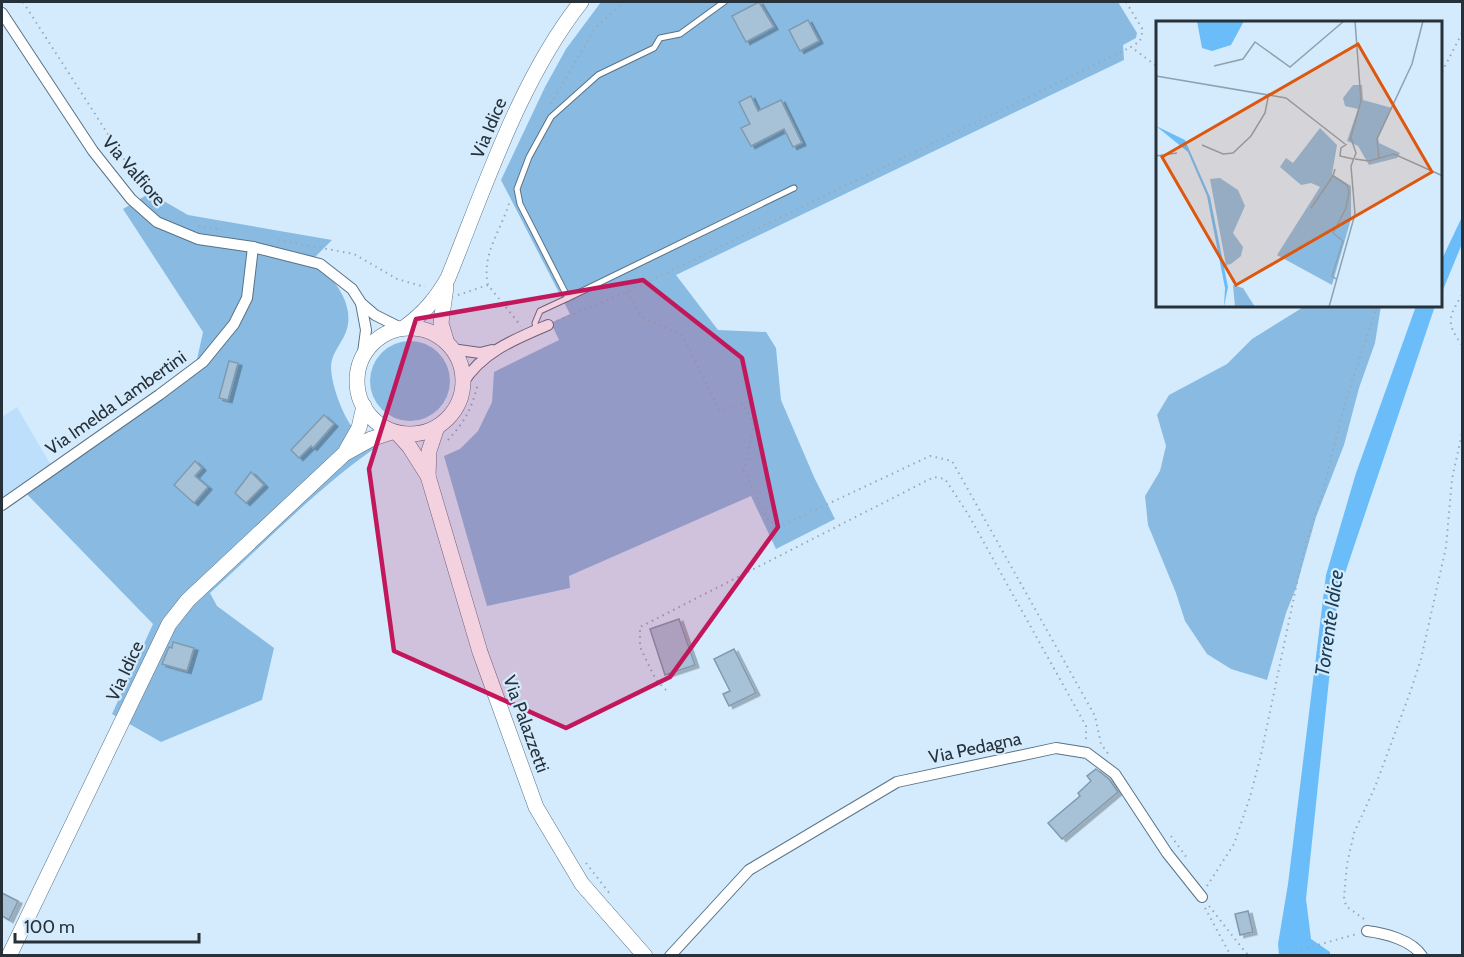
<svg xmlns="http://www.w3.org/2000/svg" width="1464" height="957" viewBox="0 0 1464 957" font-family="Cabin,sans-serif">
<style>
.built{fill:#bddffb}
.green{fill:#89bbe2}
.water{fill:#6bbdf9}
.building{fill:#a7c2d7;stroke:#809aaf;stroke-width:1.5;filter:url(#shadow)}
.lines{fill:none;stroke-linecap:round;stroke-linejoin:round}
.lane-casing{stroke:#597286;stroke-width:7}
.street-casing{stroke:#597286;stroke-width:12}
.secondary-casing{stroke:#597286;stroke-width:16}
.path{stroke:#97a9b8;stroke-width:2;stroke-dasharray:1.5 4.5;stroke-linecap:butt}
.lane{stroke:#fff;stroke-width:5}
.street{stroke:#fff;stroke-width:10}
.secondary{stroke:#fff;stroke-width:15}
.marked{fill:#c2185b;fill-opacity:0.2;stroke:#c2185b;stroke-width:4.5;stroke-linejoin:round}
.labels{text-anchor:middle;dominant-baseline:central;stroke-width:4.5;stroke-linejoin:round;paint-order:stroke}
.street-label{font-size:18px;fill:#263139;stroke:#d4ebfd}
.water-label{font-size:20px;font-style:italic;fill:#1a3d56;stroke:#d4ebfd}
.inset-road{fill:none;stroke:#8ea1af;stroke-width:1.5}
.view{fill:#de570e;fill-opacity:0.15;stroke:#de570e;stroke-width:3}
.inset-edge{fill:none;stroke:#263139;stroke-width:3}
</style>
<defs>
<filter id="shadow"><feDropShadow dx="4" dy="2.5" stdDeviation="0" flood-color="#0004"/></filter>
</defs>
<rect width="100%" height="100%" fill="#d4ebfd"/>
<path class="built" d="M17 407 52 467 2 502V417Z"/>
<g class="green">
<path d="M601 2H1118L1137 33 1136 38 1123 45 1124 60 676 275 718 330 766 332 776 348 781 400 814 477 835 519 776 549 751 496 569 576 570 588 487 606 444 456 460 449 478 431 492 402 494 372 559 340 551 323 570 314 501 180 545 87 566 49Z"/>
<path d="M150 193 188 215 332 240 314 258C327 274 345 290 348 312 351 335 337 343 332 360 327 375 343 418 354 429 360 436 368 442 375 448 315 490 264 544 210 593L217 606 274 648 262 700 161 742 112 714 153 624 21 488 196 364 203 332 123 209Z"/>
<path d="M1305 306H1381L1375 343 1359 388 1344 445 1316 517 1296 588 1286 613 1267 680 1231 669 1207 654 1185 621 1176 593 1148 525 1145 496 1160 471 1166 446 1157 415 1169 395 1227 364 1252 339Z"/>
<circle cx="410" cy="381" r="40"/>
</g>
<g class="water">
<path d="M1462 217V244L1442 292V259Z"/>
<path d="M1416 306H1435L1338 594 1306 899 1311 939 1330 952V955H1279L1278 944 1288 884 1326 575 1356 473Z"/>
</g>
<g class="building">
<path d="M759 2 774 27 746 42 732 16Z"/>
<path d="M808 20 819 41 800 51 789 30Z"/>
<path d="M751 96 758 111 781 100 802 143 793 147 784 129 751 146 741 128 750 124 739 102Z"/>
<path d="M229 361 238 363 228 400 219 398Z"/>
<path d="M324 415 334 424 313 448 311 446 299 458 291 450Z"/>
<path d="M195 461 202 468 195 476 208 487 194 503 174 485Z"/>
<path d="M251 472 264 485 246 503 235 493Z"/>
<path d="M679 619 695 665 665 675 650 629Z"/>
<path d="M173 642 194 648 187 671 162 664 169 647 172 648Z"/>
<path d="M734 649 756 693 729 706 723 694 730 691 714 659Z"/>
<path d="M1096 769 1109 779 1118 792 1062 839 1048 823 1080 796 1078 793 1091 781 1087 776Z"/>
<path d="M2 893 18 901 9 920 2 916Z"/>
<path d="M1248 911 1253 932 1240 935 1235 914Z"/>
</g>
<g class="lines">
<defs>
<g id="lane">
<path d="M568 298 794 188"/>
<path d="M536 329 535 323 540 311 568 298 520 204 517 189 529 157 551 117 598 75 654 48 660 38 680 34 724 2"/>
</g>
<g id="street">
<path d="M2 13 93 151 131 199 157 222 198 239 253 247 320 264 352 289 361 303 375 315 401 328"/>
<path d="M361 303 366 330 363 353"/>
<path d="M452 349 480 353 492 350"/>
<path d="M463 383C482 352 515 339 548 325"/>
<path d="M2 505 159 395 203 362 234 324 247 298 253 247"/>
<path d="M1367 931C1384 933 1412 940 1422 956"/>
<path d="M670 956 749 870 897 782 1056 748 1087 753 1115 774 1167 853 1202 897"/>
</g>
<g id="secondary">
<path d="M405 327C424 313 436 299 448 278 485 187 520 79 581 2"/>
<circle cx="410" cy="381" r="53"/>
<path d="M446 340 441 323 446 287"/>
<path d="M397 433 409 446 428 476 480 652 536 807 582 884 645 956"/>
<path d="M346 451 359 428 364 406"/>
<path d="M428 476 429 451 437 427"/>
<path d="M9 956 169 624 188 600 344 454 371 439 392 432"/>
</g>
</defs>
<use href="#lane" class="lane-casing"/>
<use href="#street" class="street-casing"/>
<use href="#secondary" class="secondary-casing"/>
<g class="path">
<path d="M23 2 140 184 144 195"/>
<path d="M1126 2 1143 30 1140 41 1131 47 1158 67"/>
<path d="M1442 72 1462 33"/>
<path d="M551 104 595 28 624 2"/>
<path d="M198 226 222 230"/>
<path d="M278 240 354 254 397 279 425 287"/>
<path d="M488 285C481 253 502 230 510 200"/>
<path d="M627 292 642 317 683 336 720 411 743 404 754 425 744 471 769 522 783 525 930 456 952 461 1095 716 1101 744 1109 755"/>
<path d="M458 295 488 285 521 326"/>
<path d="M1462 295C1448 318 1446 323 1462 345"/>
<path d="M557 321 627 292 1131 47"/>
<path d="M448 440C466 420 472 408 478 383"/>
<path d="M666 690 656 680 640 647V627L934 477 945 479 968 514 1086 726V741"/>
<path d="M1171 836 1187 858"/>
<path d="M586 863 610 894"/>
<path d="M1207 886 1234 844 1250 797 1261 755 1304 549 1323 491 1346 399 1377 306"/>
<path d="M1209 906 1246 953 1250 956"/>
<path d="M1205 908 1231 956"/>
<path d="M1364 919 1346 906 1344 897 1347 864 1354 833 1375 787 1411 690 1421 659 1446 547 1452 479 1462 433"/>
<path d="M1278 956 1357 934"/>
</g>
<use href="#lane" class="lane"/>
<use href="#street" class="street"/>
<use href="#secondary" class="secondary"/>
</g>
<path class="marked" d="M643 280 742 358 778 527 670 677 566 728 394 651 369 469 416 319Z"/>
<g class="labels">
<g class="street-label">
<text transform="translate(489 128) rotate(-67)">Via Idice</text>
<text transform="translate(134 171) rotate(49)">Via Valfiore</text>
<text transform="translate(116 403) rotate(-35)">Via Imelda Lambertini</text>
<text transform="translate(125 671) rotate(-65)">Via Idice</text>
<text transform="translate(526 724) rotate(70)">Via Palazzetti</text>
<text transform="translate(975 748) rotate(-12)">Via Pedagna</text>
</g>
<g class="water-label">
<text transform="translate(1329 623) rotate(-82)">Torrente Idice</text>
</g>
</g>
<g transform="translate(1156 21)">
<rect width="286" height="286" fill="#d4ebfd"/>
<path d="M197 64H206L207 79 236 87 222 117 223 122 244 132 241 137 213 144 202 125 191 120 202 88 189 85 187 77ZM164 107 181 124 176 153 195 165V198L176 264 121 234 164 166 155 162 145 164 124 146 130 137 137 142ZM64 157 82 169 89 185 77 212 87 226 85 235 75 243 70 244 54 158ZM77 264 87 267 99 286H79Z" fill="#89bbe2"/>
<path d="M41 0H88L75 24 56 30 46 27ZM0 105 29 119 54 176 72 266 68 286 69 267 51 175 32 131Z" fill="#6bbdf9"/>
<path class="inset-road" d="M58 45 87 38 99 21 134 46 188 0M0 55 130 77 189 123M194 119 205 80 199 0M191 123 185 127 184 135 197 138M46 124 67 133 77 132 95 115 109 92 113 72M0 135 21 132M223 137 221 118 256 43 267 0M199 138 213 140 238 133 287 155M179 148 177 155 191 164 193 171 190 187 177 212 187 220 176 255 180 258M155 187 177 155M0 219V244M173 286 199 193 195 145 200 132 195 117"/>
<path class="view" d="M202 23 276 151 80 264 6 136Z"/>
<rect width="286" height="286" class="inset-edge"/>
</g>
<rect width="1464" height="957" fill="none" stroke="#263139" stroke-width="6"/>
<path d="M15 933v9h184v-9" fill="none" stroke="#263139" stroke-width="3"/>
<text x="24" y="933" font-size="18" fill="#263139" stroke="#d4ebfd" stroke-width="4.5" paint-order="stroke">100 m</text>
</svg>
